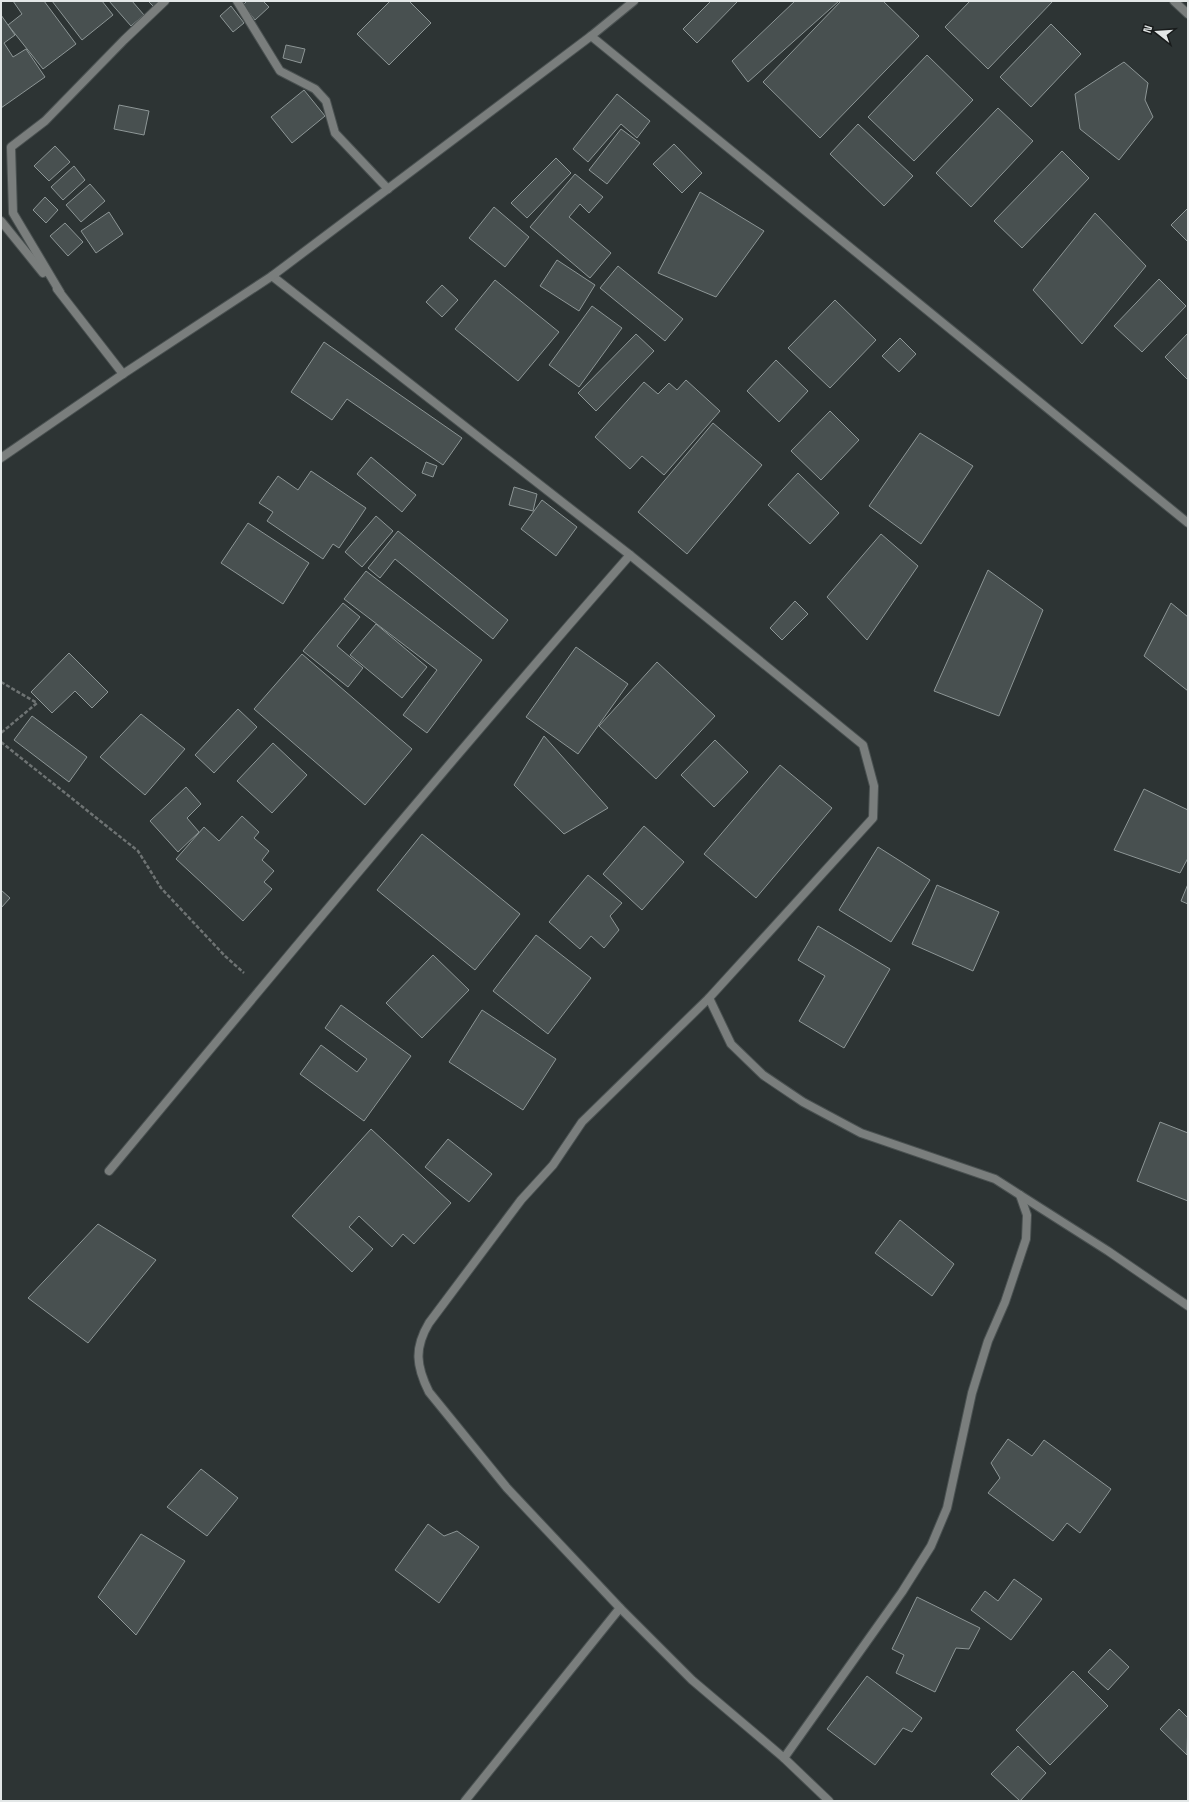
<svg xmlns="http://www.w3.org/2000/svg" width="1189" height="1802" viewBox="0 0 1189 1802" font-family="'Space Grotesk',sans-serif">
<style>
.building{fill:#485050;stroke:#8d9696}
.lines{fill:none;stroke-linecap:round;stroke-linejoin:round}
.minor-casing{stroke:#4a5151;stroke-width:10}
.tertiary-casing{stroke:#4a5151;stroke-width:10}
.path{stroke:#6e7373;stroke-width:2.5;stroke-dasharray:4 2;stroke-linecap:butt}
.minor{stroke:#7a7e7d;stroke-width:8}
.tertiary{stroke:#7a7e7d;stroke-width:8}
</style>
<rect width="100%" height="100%" fill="#2d3434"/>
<g class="building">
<path d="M13 1H44L76 44 43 69 8 25 22 14Z"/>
<path d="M52 1H102L113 15 82 40Z"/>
<path d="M109 1H132L144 15 131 26Z"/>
<path d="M148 1H160L154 7Z"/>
<path d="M247 1H263L269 7 255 20 243 5Z"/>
<path d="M390 1H409L431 23 389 65 357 34Z"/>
<path d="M711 1H738L697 43 683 29Z"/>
<path d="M795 1H839L748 82 732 61Z"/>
<path d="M841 1H883L919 36 820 138 763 82Z"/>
<path d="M970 1H1053L988 69 945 27Z"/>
<path d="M231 6 244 23 233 32 220 16Z"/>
<path d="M1 15 15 35 4 43 13 57 26 49 45 77 1 108Z"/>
<path d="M1051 24 1081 54 1031 107 1000 77Z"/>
<path d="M286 45 305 49 301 63 283 58Z"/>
<path d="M927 55 973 100 914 161 868 117Z"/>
<path d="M1124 62 1148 83 1145 100 1153 117 1119 160 1080 129 1075 94Z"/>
<path d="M304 90 325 116 292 143 271 117Z"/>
<path d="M617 94 650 121 637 138 621 124 588 162 573 149Z"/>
<path d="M119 105 149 111 144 135 114 129Z"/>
<path d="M998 108 1033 141 971 207 936 173Z"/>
<path d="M858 124 913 176 884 206 830 154Z"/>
<path d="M621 129 640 143 607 184 589 170Z"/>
<path d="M674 144 702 173 682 193 653 164Z"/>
<path d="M55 146 70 162 49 181 34 166Z"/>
<path d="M1062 151 1089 178 1022 248 994 221Z"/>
<path d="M556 158 571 173 527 218 511 203Z"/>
<path d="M74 166 85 180 63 200 51 187Z"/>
<path d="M575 174 603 197 589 213 580 204 569 217 611 253 590 278 530 227Z"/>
<path d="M90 184 105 201 81 222 66 205Z"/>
<path d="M700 192 764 231 716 297 658 273Z"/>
<path d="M45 197 58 210 46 223 33 210Z"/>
<path d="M494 207 529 237 505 267 469 238Z"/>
<path d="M1188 208V242L1171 225Z"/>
<path d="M109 212 123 234 96 253 81 231Z"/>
<path d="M1095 213 1146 266 1082 344 1033 290Z"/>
<path d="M65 223 83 242 68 256 50 236Z"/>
<path d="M557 260 595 285 579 311 540 286Z"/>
<path d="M618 266 683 319 665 341 600 288Z"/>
<path d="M1159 279 1186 306 1142 352 1114 326Z"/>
<path d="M495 280 559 332 518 381 455 329Z"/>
<path d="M442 285 458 300 442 317 426 302Z"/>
<path d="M835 300 876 340 830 388 788 348Z"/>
<path d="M592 306 622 328 579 387 549 365Z"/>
<path d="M1188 333V380L1165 357Z"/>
<path d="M636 334 654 351 596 411 578 393Z"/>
<path d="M900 338 916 354 899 372 882 356Z"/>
<path d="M324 342 462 438 443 465 347 399 332 420 291 392Z"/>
<path d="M776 360 808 391 779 422 747 391Z"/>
<path d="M686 380 720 411 664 475 642 456 630 469 595 437 644 382 658 394 669 383 677 390Z"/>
<path d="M830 411 859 440 821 480 791 451Z"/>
<path d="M713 423 762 465 687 554 638 512Z"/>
<path d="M920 433 973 466 921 544 869 506Z"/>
<path d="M371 457 416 495 402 512 357 474Z"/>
<path d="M426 462 437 466 433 477 422 473Z"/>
<path d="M311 471 366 508 339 548 333 544 323 559 267 521 273 512 259 503 278 476 298 490Z"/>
<path d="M798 473 839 513 810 544 768 505Z"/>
<path d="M514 487 537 494 533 511 509 505Z"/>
<path d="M542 500 577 527 556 556 521 529Z"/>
<path d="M376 516 393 531 362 567 345 552Z"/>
<path d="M248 523 309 563 283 604 221 563Z"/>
<path d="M398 531 508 620 493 639 395 559 380 578 368 568Z"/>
<path d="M881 534 918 566 867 640 827 597Z"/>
<path d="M988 570 1043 610 999 716 934 691Z"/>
<path d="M366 571 482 660 427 733 403 715 437 670 344 599Z"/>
<path d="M795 601 808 614 782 640 770 628Z"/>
<path d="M343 603 360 617 337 646 363 668 348 687 303 651Z"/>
<path d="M1171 603 1188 617V691L1144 656Z"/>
<path d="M376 624 427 667 402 698 350 655Z"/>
<path d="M576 647 628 684 578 754 526 717Z"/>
<path d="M69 653 108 692 92 708 75 691 52 713 31 692Z"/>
<path d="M302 654 412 749 365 805 254 709Z"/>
<path d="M657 662 715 716 656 779 599 726Z"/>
<path d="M238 709 257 727 214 773 195 755Z"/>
<path d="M141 714 185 749 145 795 100 757Z"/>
<path d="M32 716 87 757 69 782 14 740Z"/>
<path d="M544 736 608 808 564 834 514 785Z"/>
<path d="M715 740 748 772 714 807 681 775Z"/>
<path d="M273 743 307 775 272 813 237 781Z"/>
<path d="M780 765 832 808 756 898 704 854Z"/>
<path d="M186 787 201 804 187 818 199 832 178 852 150 821Z"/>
<path d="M1144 789 1188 810V858L1180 873 1114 850Z"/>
<path d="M242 816 259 832 254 838 269 851 262 860 274 871 264 882 272 889 243 921 176 859 204 827 219 841Z"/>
<path d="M644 826 684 862 642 910 603 874Z"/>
<path d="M422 834 520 914 475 970 377 890Z"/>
<path d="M878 847 930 880 891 942 839 910Z"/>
<path d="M588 875 622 903 610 916 619 930 604 948 591 936 580 949 549 922Z"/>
<path d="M1188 884V904L1181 901Z"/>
<path d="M937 885 999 912 973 971 912 944Z"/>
<path d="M1 890 10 898 1 908Z"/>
<path d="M818 926 890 969 844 1048 799 1021 825 976 798 960Z"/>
<path d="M536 935 591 978 548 1034 493 991Z"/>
<path d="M433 955 469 990 422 1038 386 1003Z"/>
<path d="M341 1005 411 1056 364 1121 300 1074 321 1045 357 1072 367 1059 325 1028Z"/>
<path d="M482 1010 556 1059 523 1110 449 1062Z"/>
<path d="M1160 1122 1188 1133V1201L1137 1181Z"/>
<path d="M371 1129 451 1203 414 1244 403 1234 392 1247 359 1216 349 1227 373 1249 352 1272 292 1216Z"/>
<path d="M448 1139 492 1174 469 1202 425 1167Z"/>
<path d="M900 1220 954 1264 932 1296 875 1253Z"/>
<path d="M98 1224 156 1260 88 1343 28 1298Z"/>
<path d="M1008 1439 1032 1456 1044 1440 1111 1489 1080 1533 1067 1523 1053 1541 988 1493 1000 1478 991 1463Z"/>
<path d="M201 1469 238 1498 207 1536 167 1507Z"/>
<path d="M428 1524 444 1536 457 1531 479 1547 439 1603 395 1570Z"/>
<path d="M141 1534 185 1561 136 1635 98 1597Z"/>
<path d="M1014 1579 1042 1599 1011 1640 971 1610 985 1591 998 1601Z"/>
<path d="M917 1597 980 1628 969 1649 956 1648 935 1692 896 1673 904 1655 892 1649Z"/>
<path d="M1110 1649 1129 1667 1108 1690 1088 1672Z"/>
<path d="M1073 1671 1108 1706 1050 1765 1016 1730Z"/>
<path d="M867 1676 922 1718 912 1732 903 1728 875 1765 827 1729Z"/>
<path d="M1179 1709 1188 1718 1187 1755 1160 1729Z"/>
<path d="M1018 1746 1046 1773 1020 1801 991 1774Z"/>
</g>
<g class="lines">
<defs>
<g id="minor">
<path d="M237 1 280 71 315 89 326 101 335 133 388 189"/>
<path d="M1174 1 1188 14"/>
<path d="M591 36 1188 523"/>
<path d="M1 221 43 273"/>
<path d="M272 276 630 555 863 745 874 786 873 818 709 998 582 1122 553 1165 521 1200 429 1323C414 1348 416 1366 429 1392L507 1488 620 1608 692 1680 784 1758 829 1801"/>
<path d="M57 289 123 374"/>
<path d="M60 292 13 213 11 147 45 121 124 40 165 1"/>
<path d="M709 998 731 1044 763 1075 803 1102 861 1133 995 1179 1020 1195 1027 1215 1026 1239 1005 1302 988 1341 972 1393 947 1508 931 1546 902 1592 784 1758"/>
<path d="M109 1171C281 964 453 757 630 555"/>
<path d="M1020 1195 1108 1251 1188 1306"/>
<path d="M465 1801 620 1608"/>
</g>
<path id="tertiary" d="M1 458 123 374 272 276 591 36 634 1"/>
</defs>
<use href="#minor" class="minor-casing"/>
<use href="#tertiary" class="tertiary-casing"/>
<g class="path">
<path d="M1 682 37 703 1 733"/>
<path d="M1 742 138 851 161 888 225 956 244 973"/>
</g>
<use href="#minor" class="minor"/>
<use href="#tertiary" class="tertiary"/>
</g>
<rect width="1189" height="1802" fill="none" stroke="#e3e7e7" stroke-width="4"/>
<g transform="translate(1157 32) rotate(287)" stroke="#181b1b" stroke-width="3" paint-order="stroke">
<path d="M0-3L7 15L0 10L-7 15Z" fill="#e3e7e7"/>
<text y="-6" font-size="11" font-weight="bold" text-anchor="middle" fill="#e3e7e7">N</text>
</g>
</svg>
